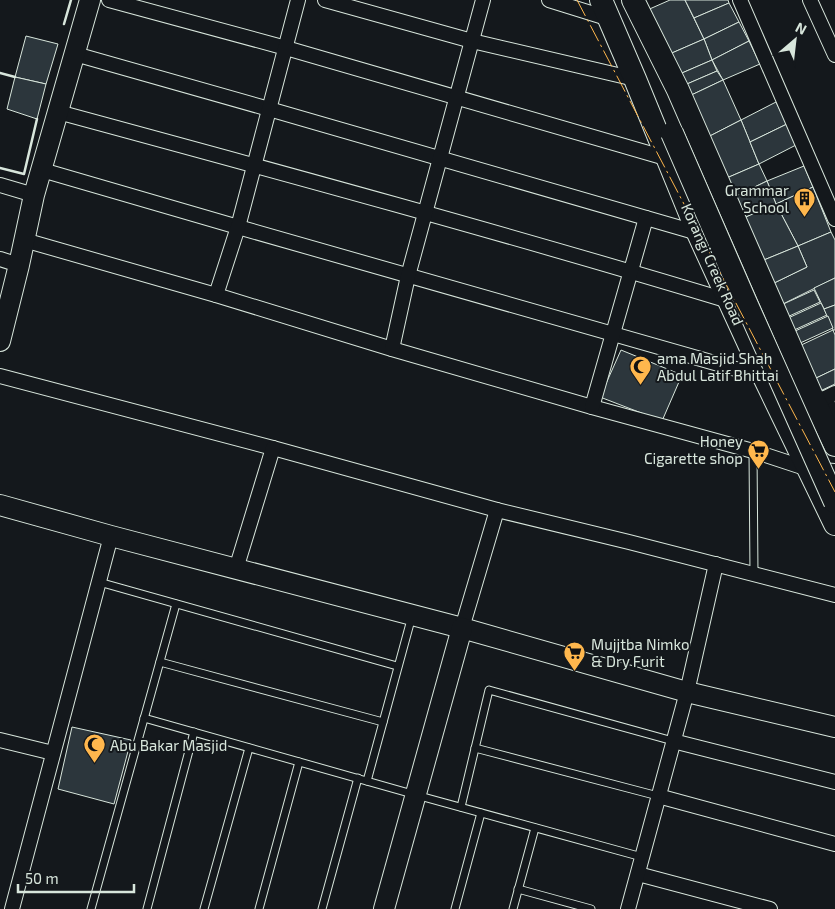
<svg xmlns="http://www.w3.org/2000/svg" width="835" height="909" viewBox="0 0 835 909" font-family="'Exo 2',sans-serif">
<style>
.building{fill:#2c363c;stroke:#d8e6dc}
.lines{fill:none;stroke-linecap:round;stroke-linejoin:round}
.lane-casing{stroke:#d8e6dc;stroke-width:9}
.street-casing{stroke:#d8e6dc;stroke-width:16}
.secondary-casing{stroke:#d8e6dc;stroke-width:22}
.primary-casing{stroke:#d8e6dc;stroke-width:24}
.lane{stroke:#14181c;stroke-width:7}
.street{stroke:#14181c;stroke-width:14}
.secondary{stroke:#14181c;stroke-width:20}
.primary{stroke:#14181c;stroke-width:22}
.primary-bridge-casing{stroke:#d8e6dc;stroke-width:24;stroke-linecap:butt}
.primary-bridge{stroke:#14181c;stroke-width:22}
.wall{stroke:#d8e6dc;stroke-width:2.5}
.power{stroke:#ffb74d;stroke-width:1;stroke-dasharray:18 4 2.5 4;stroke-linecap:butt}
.labels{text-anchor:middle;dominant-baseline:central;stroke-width:4;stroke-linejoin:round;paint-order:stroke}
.poi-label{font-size:15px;fill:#d8e6dc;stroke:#14181c;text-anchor:start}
.street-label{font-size:15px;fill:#d8e6dc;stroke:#14181c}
</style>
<rect width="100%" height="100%" fill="#14181c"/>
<g class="building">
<path d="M670 0H685L704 39 665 56 645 11Z"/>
<path d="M685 0H728L729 3 694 18Z"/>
<path d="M729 3 739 22 704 39 694 18Z"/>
<path d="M739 22 749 41 712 60 704 39Z"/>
<path d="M26 36 58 44 46 84 15 77Z"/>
<path d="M704 39 712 60 675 76 665 56Z"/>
<path d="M749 41 760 64 723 80 712 60Z"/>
<path d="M712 60 717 71 680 87 675 76Z"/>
<path d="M717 71 723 80 685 98 680 87Z"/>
<path d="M15 77 46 84 37 119 7 109Z"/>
<path d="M723 80 741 120 704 139 685 98Z"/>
<path d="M776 102 787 124 750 142 741 120Z"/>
<path d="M741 120 759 164 722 180 704 139Z"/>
<path d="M787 124 796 145 759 164 750 142Z"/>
<path d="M759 164 767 181 730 199 722 180Z"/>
<path d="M804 166 813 187 776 204 767 181Z"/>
<path d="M767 181 776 204 739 220 730 199Z"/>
<path d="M813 187 831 232 798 246 776 204Z"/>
<path d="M776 204 798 246 759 262 739 220Z"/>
<path d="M831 232 835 240V278L779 306 770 285 807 267 798 246Z"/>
<path d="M798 246 807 267 770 285 759 262Z"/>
<path d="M835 278V305L824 309 814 288Z"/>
<path d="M814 290 820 302 785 318 779 306Z"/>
<path d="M821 303 827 315 792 331 786 319Z"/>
<path d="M835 305V330H833L824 309Z"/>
<path d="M828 316 833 328 798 344 793 332Z"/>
<path d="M833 330 835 335V369L812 380 797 347Z"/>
<path d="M621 350 682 375 662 421 600 397Z"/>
<path d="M835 369V384L818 392 812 380Z"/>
<path d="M72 727 131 740 114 804 58 789Z"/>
</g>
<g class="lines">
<defs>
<g id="lane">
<path d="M753 451 754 574"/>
<path d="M99 582 397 666"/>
<path d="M160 662 383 722"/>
<path d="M144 718 416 795 642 857"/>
<path d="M475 748 658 796"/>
<path d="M367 781 412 616"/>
<path d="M461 807 489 690 673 741"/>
<path d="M518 889 591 909"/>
<path d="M91 909 176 604"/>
<path d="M147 909 194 732"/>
<path d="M204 909 249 748"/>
<path d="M259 909 299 762"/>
<path d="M322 909 358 778"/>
<path d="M455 909 481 813"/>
<path d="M513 909 535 828"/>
</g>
<g id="street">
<path d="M109 0 286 48 669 159"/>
<path d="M325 0 472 41 635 79"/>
<path d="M549 0 610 19"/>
<path d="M740 0 835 219"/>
<path d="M810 0 835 55"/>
<path d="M75 54 269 109 698 233"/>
<path d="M58 112C283 173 507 234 729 301"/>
<path d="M42 170 238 227 764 377"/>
<path d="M0 185 34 195"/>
<path d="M24 240 216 295 392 349 592 407 753 451 808 469 835 471"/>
<path d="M0 259 19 265"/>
<path d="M216 295 238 227 298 0"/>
<path d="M392 349 408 276 483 0"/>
<path d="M0 376 273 448 497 510 629 542 835 595"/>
<path d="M825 398 835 418"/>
<path d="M815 403 835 393"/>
<path d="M592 407 646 218"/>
<path d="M236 569 273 448"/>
<path d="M462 628 497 510"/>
<path d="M0 740 53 753"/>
<path d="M673 741 835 782"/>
<path d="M658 796 835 844"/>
<path d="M638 874 770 909"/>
<path d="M12 909 111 536"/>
<path d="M628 909 687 692 716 564"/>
</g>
<g id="secondary">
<path d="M0 341 19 265 34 195 90 0"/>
<path d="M0 505 111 536 462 628 687 692 835 727"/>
<path d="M384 909 462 628"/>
</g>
<g id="primary">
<path d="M601 0 635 79 698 233 764 377 835 524"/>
<path d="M633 0 678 90 815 403 835 445"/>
</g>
</defs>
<use href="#lane" class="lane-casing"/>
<use href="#street" class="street-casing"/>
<use href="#secondary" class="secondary-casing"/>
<use href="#primary" class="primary-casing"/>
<use href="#lane" class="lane"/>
<use href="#street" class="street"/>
<use href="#secondary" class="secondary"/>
<use href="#primary" class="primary"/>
<defs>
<path id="primary-bridge" d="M672 133 746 303 835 502"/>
</defs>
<use href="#primary-bridge" class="primary-bridge-casing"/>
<use href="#primary-bridge" class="primary-bridge"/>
<g class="wall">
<path d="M64 24 71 0"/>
<path d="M0 73 15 77"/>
<path d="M0 168 24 174 37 119"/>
</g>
<path class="power" d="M577 0 835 492"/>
</g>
<defs>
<symbol id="building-pin" viewBox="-11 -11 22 30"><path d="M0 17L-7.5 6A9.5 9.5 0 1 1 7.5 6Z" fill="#ffb74d" stroke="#14181c"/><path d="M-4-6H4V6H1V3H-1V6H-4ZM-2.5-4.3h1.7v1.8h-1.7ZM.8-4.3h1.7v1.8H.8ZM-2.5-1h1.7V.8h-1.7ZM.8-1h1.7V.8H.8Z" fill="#111"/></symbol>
<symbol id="mosque-pin" viewBox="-11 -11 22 30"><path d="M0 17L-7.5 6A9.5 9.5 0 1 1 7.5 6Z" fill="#ffb74d" stroke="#14181c"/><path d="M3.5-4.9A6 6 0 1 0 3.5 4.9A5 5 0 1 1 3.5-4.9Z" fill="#111"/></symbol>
<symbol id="supermarket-pin" viewBox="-11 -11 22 30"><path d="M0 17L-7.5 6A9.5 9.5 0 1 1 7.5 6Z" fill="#ffb74d" stroke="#14181c"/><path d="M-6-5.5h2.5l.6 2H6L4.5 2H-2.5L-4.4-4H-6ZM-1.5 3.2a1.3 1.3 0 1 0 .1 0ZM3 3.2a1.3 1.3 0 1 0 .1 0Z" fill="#111"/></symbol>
</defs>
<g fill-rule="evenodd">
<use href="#building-pin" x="792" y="186" width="25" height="34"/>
<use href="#mosque-pin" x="628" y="354" width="25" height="34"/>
<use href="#supermarket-pin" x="746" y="438" width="25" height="34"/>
<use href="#supermarket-pin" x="562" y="640" width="25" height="34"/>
<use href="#mosque-pin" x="82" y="732" width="25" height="34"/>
</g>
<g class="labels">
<g class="poi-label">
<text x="789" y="190" text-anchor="end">Grammar<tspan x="789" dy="17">School</tspan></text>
<text x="657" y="358">ama Masjid Shah<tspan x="657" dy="17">Abdul Latif Bhittai</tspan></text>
<text x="743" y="441" text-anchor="end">Honey<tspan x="743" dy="17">Cigarette shop</tspan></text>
<text x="591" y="644">Mujjtba Nimko<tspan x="591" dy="17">&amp; Dry Furit</tspan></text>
<text x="110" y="745">Abu Bakar Masjid</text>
</g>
<g class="street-label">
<text transform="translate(713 264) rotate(66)">Korangi Creek Road</text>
</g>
</g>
<g transform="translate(795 40) rotate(28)" stroke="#14181c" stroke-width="4" paint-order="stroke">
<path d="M0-4L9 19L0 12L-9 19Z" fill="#d8e6dc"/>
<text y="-8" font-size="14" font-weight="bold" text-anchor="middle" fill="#d8e6dc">N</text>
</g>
<path d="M18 884v8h116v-8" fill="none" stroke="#d8e6dc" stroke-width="2.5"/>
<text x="25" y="884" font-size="15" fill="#d8e6dc" stroke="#14181c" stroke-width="4" paint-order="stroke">50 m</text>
</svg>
